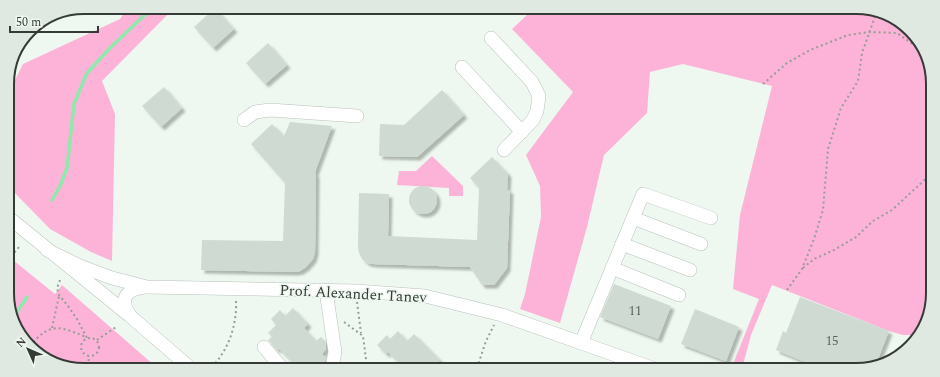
<svg xmlns="http://www.w3.org/2000/svg" width="940" height="377" viewBox="0 0 940 377" font-family="Spectral,serif">
<style>
.green{fill:#fdb3d8}
.lines{fill:none;stroke-linecap:round;stroke-linejoin:round}
.stream{stroke:#8eeaac;stroke-width:3.5}
.building{fill:#cfdad2;filter:url(#shadow)}
.minor-casing{stroke:#b8c2ba;stroke-width:14}
.path{stroke:#959d97;stroke-width:2;stroke-dasharray:2 3;stroke-linecap:butt}
.minor{stroke:#fff;stroke-width:13}
.labels{text-anchor:middle;dominant-baseline:central;stroke-width:3.5;stroke-linejoin:round;paint-order:stroke}
.number-label{font-size:13px;fill:#5c625e}
.street-label{font-size:15px;fill:#363a37;stroke:#eef8f0}
.rim{fill:none;stroke:#363a37;stroke-width:2}
</style>
<defs>
<filter id="shadow"><feDropShadow dx="3.5" dy="3.5" stdDeviation="1" flood-color="#0004"/></filter>
</defs>
<rect width="100%" height="100%" fill="#eef8f0"/>
<g class="green">
<path d="M128 7H175L102 81 115 114 112 261 91 252 50 229 8 186 7 96 23 64 120 19Z"/>
<path d="M522 9 881 11 917 37 932 74 929 318 917 335H903L889 331 772 285 751 335 742 369H731L759 299 733 289 740 215 772 86 683 64 650 72 647 113 604 155 587 227 560 323 520 309 525 294 541 217 540 186 526 155 573 92 512 29 528 14Z"/>
<path d="M432 156 463 186V196H449V188L397 185 399 171H416Z"/>
<path d="M8 256 55 294 62 285 155 366H59L26 344 8 308Z"/>
</g>
<g class="lines">
<g class="stream">
<path d="M52 200 60 186 67 168 74 104 87 73 111 47 153 7"/>
<path d="M13 318 27 297"/>
</g>
</g>
<g class="building">
<path d="M215 8 234 29 213 48 194 27Z"/>
<path d="M268 43 287 65 265 84 246 63Z"/>
<path d="M164 87 182 108 161 127 142 106Z"/>
<path d="M442 90 464 115 417 157 379 156 380 124 404 125Z"/>
<path d="M290 122 332 126 315 172 316 176 315 252 313 259 306 267 300 271 295 272 201 270 202 240 283 241 285 183 251 144 272 124 284 136Z"/>
<path d="M492 157 508 174 507 190H510L507 268 494 285H482L470 267 373 264 367 263 362 259 359 253 358 247 359 193 389 194 388 236 477 240 479 188 470 178Z"/>
<circle cx="423" cy="200" r="14"/>
<path d="M614 284 671 306 658 339 600 317Z"/>
<path d="M800 297 889 331 876 364 861 370H825L776 350 783 331 786 333Z"/>
<path d="M293 308 308 324 304 328 316 341 321 337 325 341 326 349 322 354 326 358 323 367H297L278 348 277 350 268 340 272 337 268 333 276 325 271 319 280 310 285 316Z"/>
<path d="M695 309 739 327 726 361 681 344Z"/>
<path d="M398 331 407 341 414 334 440 360 432 368H403L388 352 386 354 377 345 387 335 390 339Z"/>
</g>
<g class="lines">
<defs>
<g id="minor">
<path d="M491 38 532 82 539 96 537 111 533 120 504 150"/>
<path d="M462 67 522 132"/>
<path d="M244 120 255 112 270 110 357 116"/>
<path d="M8 217 130 316 188 366"/>
<path d="M633 218 701 244"/>
<path d="M622 244 690 270"/>
<path d="M47 250 80 266 112 278 147 287 356 291 425 296 502 315 655 369"/>
<path d="M612 268 679 295"/>
<path d="M326 291 335 352 332 367"/>
<path d="M129 314C119 298 127 289 145 287"/>
<path d="M581 343 643 194 711 218"/>
<path d="M264 347 281 367"/>
</g>
</defs>
<use href="#minor" class="minor-casing"/>
<g class="path">
<path d="M52 19 53 20"/>
<path d="M763 84 787 63 810 50 848 35 870 32 897 33 924 52"/>
<path d="M8 260 19 247"/>
<path d="M803 268 814 259 834 250 856 237 873 221 892 210 931 174"/>
<path d="M60 280 57 288 59 295 68 306 77 319 87 338"/>
<path d="M787 290 802 269 814 239 823 210 828 149 841 108 858 81 862 53 877 11"/>
<path d="M357 302 361 333"/>
<path d="M344 322 363 336 367 367"/>
<path d="M52 328 59 296"/>
<circle cx="90" cy="347" r="9"/>
<path d="M97 340 116 327"/>
<path d="M30 346C50 322 59 326 86 337"/>
<path d="M88 366 89 356"/>
<path d="M212 367C229 349 237 325 236 300"/>
<path d="M477 368 486 341 494 325"/>
</g>
<use href="#minor" class="minor"/>
</g>
<g class="labels">
<g class="number-label">
<text x="635" y="311">11</text>
<text x="832" y="341">15</text>
</g>
<g class="street-label">
<text transform="translate(353 294) rotate(3)">Prof. Alexander Tanev</text>
</g>
</g>
<path d="M0 0H940V377H0ZM84 14H856A70 70 0 0 1 926 84V293A70 70 0 0 1 856 363H84A70 70 0 0 1 14 293V84A70 70 0 0 1 84 14Z" fill="#dfe9e1" fill-rule="evenodd"/>
<path class="rim" d="M84 14H856A70 70 0 0 1 926 84V293A70 70 0 0 1 856 363H84A70 70 0 0 1 14 293V84A70 70 0 0 1 84 14Z"/>
<g transform="translate(28 349) rotate(315)" stroke="#eef8f0" stroke-width="3" paint-order="stroke">
<path d="M0-3L7 15L0 10L-7 15Z" fill="#363a37"/>
<text y="-6" font-size="11" font-weight="bold" text-anchor="middle" fill="#363a37">N</text>
</g>
<path d="M10 26v6h88v-6" fill="none" stroke="#363a37" stroke-width="2"/>
<text x="16" y="26" font-size="12" fill="#363a37" stroke="#eef8f0" stroke-width="3" paint-order="stroke">50 m</text>
</svg>
